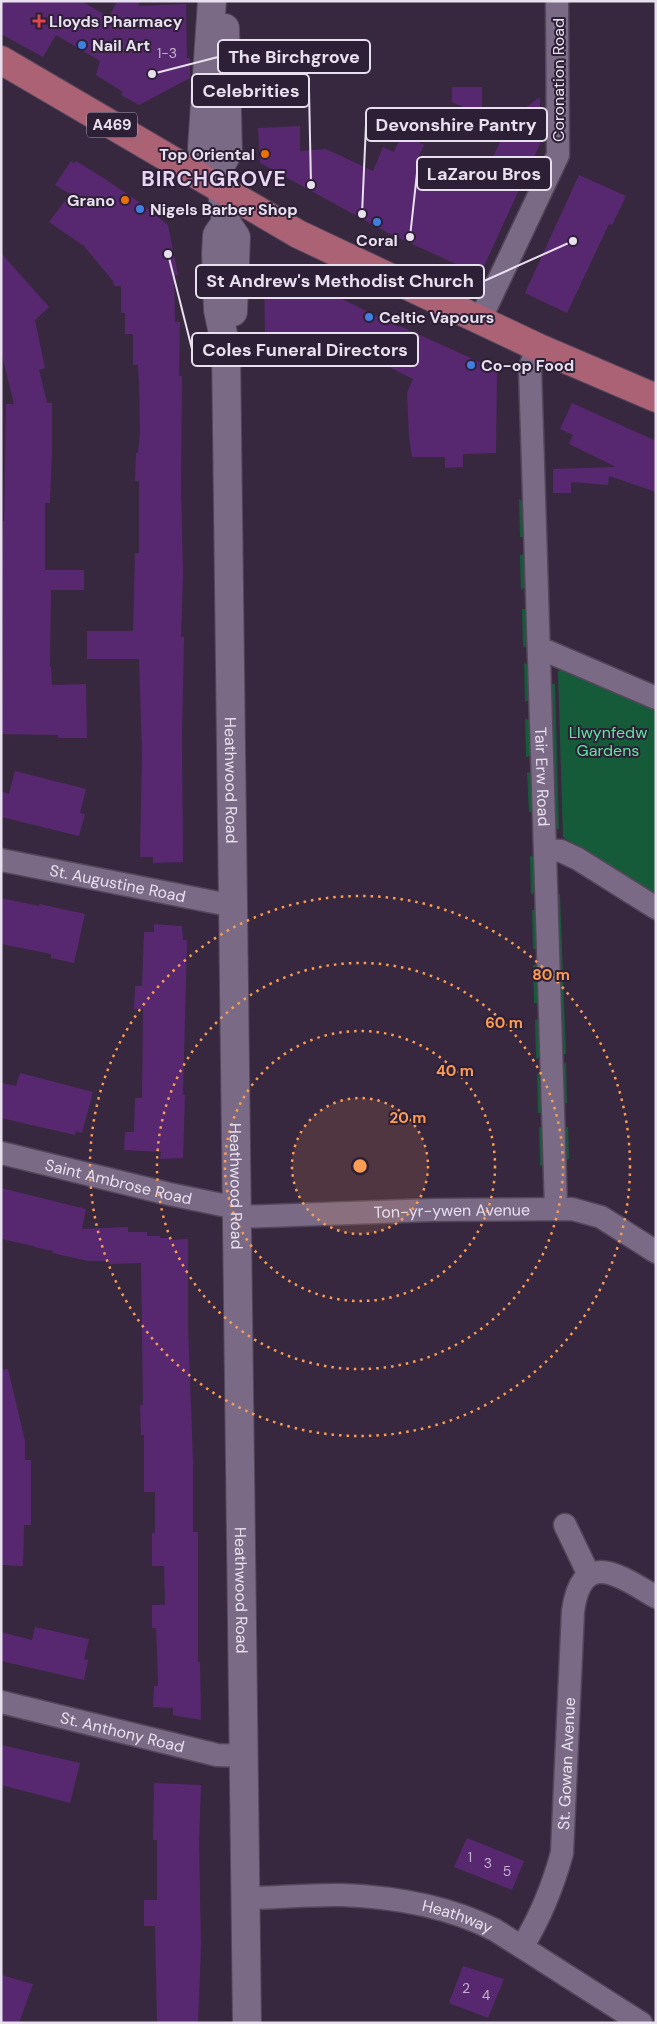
<svg xmlns="http://www.w3.org/2000/svg" width="657" height="2024" viewBox="0 0 657 2024" font-family="'DM Sans',sans-serif">
<style>
.green{fill:#165b39}
.building{fill:#57286f}
.lines{fill:none;stroke-linecap:round;stroke-linejoin:round}
.minor-casing{stroke:#53465a;stroke-width:25}
.tertiary-casing{stroke:#53465a;stroke-width:30}
.primary-casing{stroke:#53465a;stroke-width:30}
.minor{stroke:#7a6a85;stroke-width:22}
.tertiary{stroke:#7a6a85;stroke-width:28}
.primary{stroke:#ac6275;stroke-width:28}
.ring{fill:none;stroke:#fd9d54;stroke-width:2.5;stroke-dasharray:2.5 5}
.health-dot{fill:#e0444e;stroke:#2d1f35;stroke-width:2}
.shop-dot{fill:#3f7fe0;stroke:#2d1f35;stroke-width:2}
.food-dot{fill:#e8710a;stroke:#2d1f35;stroke-width:2}
.labels{text-anchor:middle;dominant-baseline:central;stroke-width:4;stroke-linejoin:round;paint-order:stroke}
.number-label{font-size:14px;fill:#c4b2cf}
.shield{fill:#2d1f35;stroke:#b1a6b7;stroke-width:1}
.shield-label{font-size:15px;font-weight:bold;fill:#e9e0ef}
.poi-label{font-size:16px;font-weight:bold;fill:#e9e0ef;stroke:#2d1f35;text-anchor:start}
.street-label{font-size:16px;fill:#e9e0ef;stroke:#2d1f35}
.park-label{font-size:16px;fill:#62e6a0;stroke:#2d1f35}
.district-label{font-size:21px;font-weight:bold;letter-spacing:1px;fill:#e7d5f3;stroke:#2d1f35}
.centre{fill:#fd9d54;stroke:#2d1f35;stroke-width:2.5}
.ring-label{font-size:15px;text-anchor:middle;font-weight:bold;fill:#fd9d54;stroke:#2d1f35;stroke-width:4;stroke-linejoin:round;paint-order:stroke}
.leader{fill:none;stroke:#e9e0ef;stroke-width:2}
.callout-dot{fill:#e9e0ef;stroke:#2d1f35;stroke-width:2}
.callout{fill:#2d1f35;stroke:#e9e0ef;stroke-width:2}
.callout-label{font-size:18px;text-anchor:middle;font-weight:bold;fill:#e9e0ef}
</style>
<rect width="100%" height="100%" fill="#37283f"/>
<g class="green">
<path d="M519 499 524 502 526 533 523 537H520Z"/>
<path d="M525 554 527 587 521 590 520 555Z"/>
<path d="M522 609H526L527 611 528 644 527 647H523Z"/>
<path d="M524 663 530 666 531 699 525 702Z"/>
<path d="M565 669 656 708V896L563 837 558 671Z"/>
<path d="M549 684H555L559 829H553Z"/>
<path d="M525 719 531 720 532 753 530 756 526 757Z"/>
<path d="M531 772 533 774 534 808 532 812H529L527 773Z"/>
<path d="M530 856 535 857 536 891 531 895Z"/>
<path d="M557 894H560L566 1054H563L560 1052Z"/>
<path d="M532 910H535L537 912 538 945 536 949H533Z"/>
<path d="M536 964 538 966 540 1000 538 1003H534L533 965Z"/>
<path d="M538 1019 540 1021 542 1056 536 1059 535 1020Z"/>
<path d="M566 1062 567 1103H564L562 1101 561 1066Z"/>
<path d="M537 1073 542 1075 543 1110 541 1113H538Z"/>
<path d="M563 1126 568 1127 569 1159 564 1162Z"/>
<path d="M539 1127 544 1129 545 1163 540 1166Z"/>
</g>
<g class="building">
<path d="M1 1H81L109 17 117 1H140L138 6 186 4 187 58H190V78L139 105 121 95 123 92 96 75 100 61 56 35 43 57 1 34Z"/>
<path d="M452 87H482V109H524L540 97V144L480 275 388 233 260 163 258 128 300 126V151L326 149 373 171 383 147 394 152 402 134 424 145 416 162 477 191 507 127 452 102Z"/>
<path d="M71 161 74 163 76 161 105 179 139 202 168 225 178 275 174 276 175 322H180L179 376H182L181 487 183 574 181 637H184L182 737 183 862 153 863V857H140L142 754 139 659H87V631H133L135 553H139V481H135L136 453H138L140 431 139 386 138 365H133V334H125V313H121V286H114L113 281 84 246 49 222 70 194 55 185Z"/>
<path d="M579 175 626 196 612 225 609 224 567 313 525 293Z"/>
<path d="M1 253 49 307 35 320 45 368 39 370 47 403H52V453L50 503H45V570H84V590H51L50 667H51L52 685 86 684 87 738H58V735L2 734 3 630 2 562 3 521H4L6 404H14L1 351Z"/>
<path d="M283 270 399 327 400 326 497 370 496 453 463 454V467L445 468V457H412L409 438 407 393 413 379 391 368 393 341 396 335 265 332 264 282Z"/>
<path d="M572 403 656 441V492L609 476 608 485 571 482V493H553V469L616 467 569 444 573 435 560 429Z"/>
<path d="M15 771 86 789 80 813 85 814 79 836 1 817V791L9 794Z"/>
<path d="M1 898 39 906 40 904 85 914 74 963 51 958V954L1 944Z"/>
<path d="M154 924 182 926 183 940H187L183 1095H185L183 1158 160 1159 161 1152 124 1150 125 1132H134L135 1098H142L143 1009H134L135 986H142L144 932H154Z"/>
<path d="M20 1073 93 1092 82 1133 76 1131 75 1135 1 1118V1083L16 1086Z"/>
<path d="M1 1188 86 1209 82 1229 128 1227V1232H147V1236H160V1238H171V1240L188 1239V1326L193 1461V1532H198V1662H200L201 1720 173 1715V1708L153 1707 154 1686H158L157 1650 156 1628H152V1605H165L164 1566H152V1533H155V1492H144V1435H141L140 1405H143L141 1263 109 1264V1261H88L52 1253 53 1251 34 1247V1246L1 1239Z"/>
<path d="M8 1369 25 1441V1460H31V1525H24L23 1566 1 1565V1370Z"/>
<path d="M35 1627 89 1639 84 1659 88 1660 84 1680 1 1661V1632L32 1640Z"/>
<path d="M1 1745 80 1763 70 1803 1 1785Z"/>
<path d="M154 1783 201 1785 199 1840 201 1947 198 2023H157L155 1926H144V1900H157V1840H153Z"/>
<path d="M467 1838 524 1861 512 1890 454 1867Z"/>
<path d="M463 1966 504 1979 488 2018 449 2003Z"/>
<path d="M1 1975 33 1984 19 2023H1Z"/>
</g>
<g class="lines">
<defs>
<g id="minor">
<path d="M480 320 558 155 557 1"/>
<path id="s1" d="M537 347 530 368 556 1208"/>
<path d="M539 651 549 652 656 698"/>
<path d="M546 850 561 851 578 859 656 908"/>
<path id="s2" d="M1 860 234 906"/>
<path id="s3" d="M1 1153 169 1194 237 1208"/>
<path id="s4" d="M237 1217 433 1210 572 1209 601 1217 656 1252"/>
<path d="M565 1525 589 1575"/>
<path id="s5" d="M1 1702 217 1755 244 1756"/>
<path id="s6" d="M246 1898C278 1898 310 1894 342 1895 395 1897 448 1906 495 1930L641 2023"/>
<path id="s7" d="M522 1947C540 1918 553 1886 562 1853L573 1611C582 1547 620 1576 656 1597"/>
</g>
<g id="tertiary">
<path d="M212 1 202 148 219 169 226 222 236 237 233 312"/>
<path d="M219 169 228 152 225 28"/>
<path id="s8" d="M226 222 217 235 216 254 218 310 226 348 247 2023"/>
</g>
<path id="primary" d="M1 60 298 234 537 347 656 398"/>
</defs>
<use href="#minor" class="minor-casing"/>
<use href="#tertiary" class="tertiary-casing"/>
<use href="#primary" class="primary-casing"/>
<use href="#minor" class="minor"/>
<use href="#tertiary" class="tertiary"/>
<use href="#primary" class="primary"/>
</g>
<circle cx="360" cy="1166" r="68" fill="#fd9d54" fill-opacity=".12"/>
<g class="ring">
<circle cx="360" cy="1166" r="68"/>
<circle cx="360" cy="1166" r="135"/>
<circle cx="360" cy="1166" r="203"/>
<circle cx="360" cy="1166" r="270"/>
</g>
<path class="health-dot" d="M36.5 13.5h5v5h5v5h-5v5h-5v-5h-5v-5h5z"/>
<g class="shop-dot">
<circle cx="82" cy="45" r="5"/>
<circle cx="140" cy="209" r="5"/>
<circle cx="377" cy="222" r="5"/>
<circle cx="369" cy="317" r="5"/>
<circle cx="471" cy="365" r="5"/>
</g>
<g class="food-dot">
<circle cx="265" cy="154" r="5"/>
<circle cx="125" cy="200" r="5"/>
</g>
<g class="labels">
<g class="number-label">
<text x="167" y="53">1-3</text>
<text x="470" y="1857">1</text>
<text x="488" y="1863">3</text>
<text x="507" y="1871">5</text>
<text x="466" y="1988">2</text>
<text x="486" y="1995">4</text>
</g>
<rect class="shield" x="87" y="112.5" width="50" height="25" rx="4"/>
<g class="shield-label">
<text x="112" y="125">A469</text>
</g>
<g class="poi-label">
<text x="49" y="21">Lloyds Pharmacy</text>
<text x="92" y="45">Nail Art</text>
<text x="255" y="154" text-anchor="end">Top Oriental</text>
<text x="115" y="200" text-anchor="end">Grano</text>
<text x="150" y="209">Nigels Barber Shop</text>
<text x="377" y="240" text-anchor="middle">Coral</text>
<text x="379" y="317">Celtic Vapours</text>
<text x="481" y="365">Co-op Food</text>
</g>
<g class="street-label">
<text transform="translate(558 80) rotate(-90)">Coronation Road</text>
<text stroke="none"><textPath href="#s1" startOffset="431">Tair Erw Road</textPath></text>
<text stroke="none"><textPath href="#s8" startOffset="562">Heathwood Road</textPath></text>
<text stroke="none"><textPath href="#s2" startOffset="119">St. Augustine Road</textPath></text>
<text stroke="none"><textPath href="#s3" startOffset="121">Saint Ambrose Road</textPath></text>
<text stroke="none"><textPath href="#s8" startOffset="968">Heathwood Road</textPath></text>
<text stroke="none"><textPath href="#s4" startOffset="215">Ton-yr-ywen Avenue</textPath></text>
<text stroke="none"><textPath href="#s8" startOffset="1372">Heathwood Road</textPath></text>
<text stroke="none"><textPath href="#s5" startOffset="125">St. Anthony Road</textPath></text>
<text stroke="none"><textPath href="#s7" startOffset="192">St. Gowan Avenue</textPath></text>
<text stroke="none"><textPath href="#s6" startOffset="214">Heathway</textPath></text>
</g>
<g class="park-label">
<text x="608" y="732">Llwynfedw<tspan x="608" dy="18">Gardens</tspan></text>
</g>
<g class="district-label">
<text x="214" y="179">BIRCHGROVE</text>
</g>
</g>
<circle cx="360" cy="1166" r="8" class="centre"/>
<g class="ring-label">
<text x="551" y="980">80 m</text>
<text x="504" y="1028">60 m</text>
<text x="455" y="1076">40 m</text>
<text x="408" y="1123">20 m</text>
</g>
<path class="leader" d="M152 74L218 57M311 185L309 90M362 214L366 125M410 237L417 173M573 241L484 281M168 254L192 349"/>
<g class="callout-dot">
<circle cx="152" cy="74" r="5"/>
<circle cx="311" cy="185" r="5"/>
<circle cx="362" cy="214" r="5"/>
<circle cx="410" cy="237" r="5"/>
<circle cx="573" cy="241" r="5"/>
<circle cx="168" cy="254" r="5"/>
</g>
<g class="callout">
<rect x="218" y="40" width="152" height="33" rx="5"/>
<rect x="192" y="74" width="117" height="33" rx="5"/>
<rect x="366" y="108" width="181" height="33" rx="5"/>
<rect x="417" y="157" width="134" height="33" rx="5"/>
<rect x="196" y="265" width="288" height="33" rx="5"/>
<rect x="192" y="333" width="226" height="33" rx="5"/>
</g>
<g class="callout-label">
<text x="294" y="63">The Birchgrove</text>
<text x="251" y="97">Celebrities</text>
<text x="456" y="131">Devonshire Pantry</text>
<text x="484" y="180">LaZarou Bros</text>
<text x="340" y="287">St Andrew's Methodist Church</text>
<text x="305" y="356">Coles Funeral Directors</text>
</g>
<rect width="657" height="2024" fill="none" stroke="#e9e0ef" stroke-width="5"/>
</svg>
